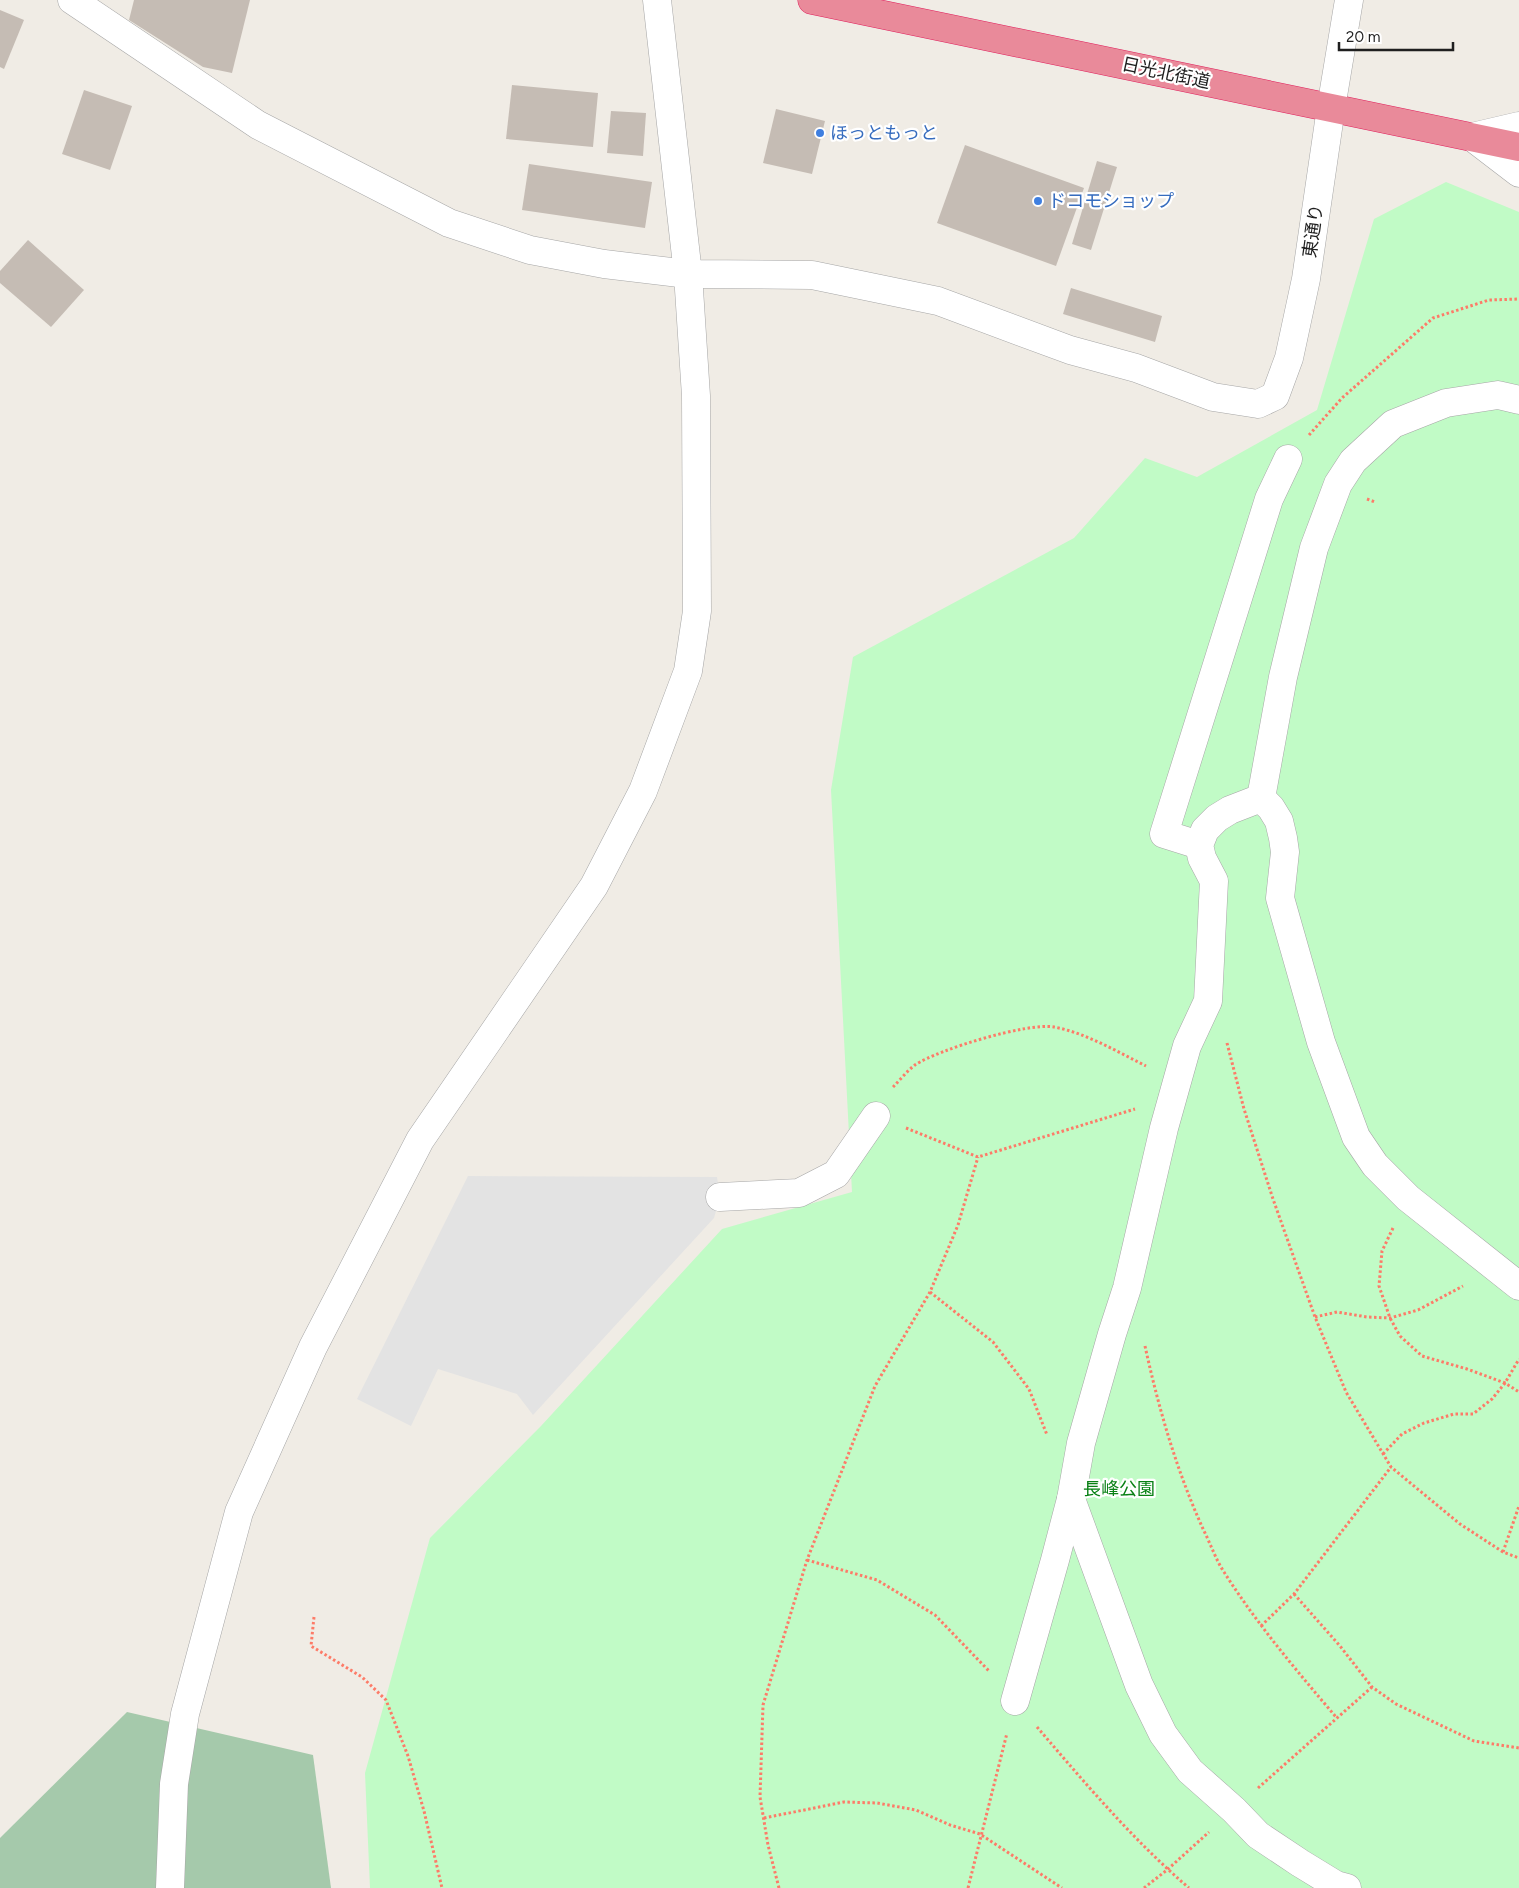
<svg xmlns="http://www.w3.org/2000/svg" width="1519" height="1888" viewBox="0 0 1519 1888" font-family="Figtree,'Noto Sans JP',sans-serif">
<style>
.cemetery{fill:#a5c9ab}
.park{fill:#c1fbc6}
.parking{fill:#e3e3e3}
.building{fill:#c5bcb4}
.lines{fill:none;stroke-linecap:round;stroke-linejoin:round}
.minor-casing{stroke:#a6a6a6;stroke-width:29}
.highway-casing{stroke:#e0205d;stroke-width:29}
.path{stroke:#fd7b68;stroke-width:3;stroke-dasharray:2.5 2.5;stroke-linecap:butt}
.minor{stroke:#fff;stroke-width:28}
.highway{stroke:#e98a9a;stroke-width:28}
.shop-dot{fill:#3f7fe0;stroke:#fff;stroke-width:2}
.labels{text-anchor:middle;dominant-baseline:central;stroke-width:4.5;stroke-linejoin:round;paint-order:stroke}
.street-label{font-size:18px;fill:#1f1f1f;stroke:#fff}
.shop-label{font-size:18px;fill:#366cbe;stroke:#fff;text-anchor:start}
.park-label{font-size:18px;fill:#098115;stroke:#fff}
</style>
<rect width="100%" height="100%" fill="#f0ece5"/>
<path class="cemetery" d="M127 1712 313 1755 331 1888H0V1838Z"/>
<path class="park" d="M1446 182 1519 212V1888H370L365 1773 430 1538 541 1426 722 1229 852 1192 831 790 853 657 1074 538 1145 458 1197 477 1317 410 1374 219Z"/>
<path class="parking" d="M468 1176 717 1177 720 1197 714 1218 533 1415 517 1394 438 1369 411 1426 357 1399Z"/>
<g class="building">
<path d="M134 0H250L232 73 203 67 129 20Z"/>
<path d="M0 10 24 20 4 69 0 67Z"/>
<path d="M512 85 598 93 593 147 506 139Z"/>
<path d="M84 90 132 106 110 170 62 154Z"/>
<path d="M776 109 825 121 812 174 763 163Z"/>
<path d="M611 111 646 113 643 156 607 153Z"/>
<path d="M965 145 1084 188 1056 266 937 223Z"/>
<path d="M1097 161 1117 167 1091 250 1072 244Z"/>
<path d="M529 164 652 182 645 228 522 210Z"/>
<path d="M28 240 84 290 51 327 0 283V271Z"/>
<path d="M1071 288 1162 316 1155 342 1063 314Z"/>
</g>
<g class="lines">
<defs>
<g id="minor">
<path d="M72 0 258 125 449 223 530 250 604 264 688 274 812 275 938 301 1070 350 1136 368 1213 397 1258 404 1275 396 1289 358 1306 279 1331 108 1349 0"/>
<path d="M1472 137 1519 173"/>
<path d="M1472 137 1519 126"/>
<path d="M1519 400 1498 395 1446 403 1393 424 1353 461 1338 484 1314 548 1283 677 1261 798 1271 808 1279 821 1283 838 1285 852 1280 898 1321 1042 1356 1137 1375 1165 1408 1198 1519 1286"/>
<path d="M1199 845 1164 834 1269 499 1288 459"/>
<path d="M720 1197 799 1193 836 1174 876 1116"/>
<path d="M1071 1499 1139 1685 1163 1734 1190 1771 1234 1810 1258 1835 1300 1863 1336 1885 1347 1888"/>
<path d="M1015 1701 1055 1560 1071 1499 1081 1443 1112 1334 1127 1288 1164 1128 1187 1046 1208 1001 1214 881 1202 858 1199 845 1205 830 1217 818 1230 810 1261 798"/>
<path d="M170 1888 174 1784 185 1714 239 1512 313 1347 420 1140 594 886 643 791 688 671 697 611 696 396 688 274 657 0"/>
</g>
<path id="highway" d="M812 0 1519 147"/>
</defs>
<use href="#minor" class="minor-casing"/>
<use href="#highway" class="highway-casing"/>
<g class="path">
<path d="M1309 435 1342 398 1433 318 1489 300 1519 299"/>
<path d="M1367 499 1375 502"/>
<path d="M1227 1043 1244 1109 1273 1199 1315 1317 1346 1392 1391 1467 1460 1524 1503 1552 1519 1558"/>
<path d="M893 1087C900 1080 907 1071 915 1065 937 1050 1028 1022 1054 1027 1086 1033 1116 1051 1146 1066"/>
<path d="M906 1128 978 1157 1135 1109"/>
<path d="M1393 1228 1382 1251 1379 1286 1390 1318 1400 1336 1422 1356 1467 1369 1505 1383 1519 1392"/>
<path d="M930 1292 993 1342 1029 1389 1047 1435"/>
<path d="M1315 1317 1337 1312 1367 1317 1390 1318 1418 1310 1463 1286"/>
<path d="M1145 1346C1159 1410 1177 1472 1204 1531 1211 1545 1216 1560 1224 1572 1257 1624 1296 1670 1336 1717"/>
<path d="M1383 1454 1402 1434 1424 1423 1454 1414H1473L1492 1399 1505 1383 1519 1359"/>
<path d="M1503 1552 1519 1506"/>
<path d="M807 1560 877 1580 935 1615 989 1671"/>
<path d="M1294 1594 1340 1646 1372 1687 1396 1704 1474 1741 1519 1748"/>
<path d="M314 1617 311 1646 362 1677 386 1700 408 1756 424 1811 442 1888"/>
<path d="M1261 1626 1294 1594 1391 1467"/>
<path d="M1037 1727C1085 1783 1133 1840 1189 1888"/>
<path d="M1258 1788 1372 1687"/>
<path d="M764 1818 844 1802 877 1803 916 1810 950 1825 980 1834 1062 1888"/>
<path d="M779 1888 768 1845 760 1797 763 1705 807 1560 875 1386 930 1292 958 1225 978 1157"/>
<path d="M968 1888 1007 1733"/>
<path d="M1144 1888 1167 1870 1209 1832"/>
</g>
<use href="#minor" class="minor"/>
<use href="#highway" class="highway"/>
</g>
<g class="shop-dot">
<circle cx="820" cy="133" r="5"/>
<circle cx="1038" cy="201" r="5"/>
</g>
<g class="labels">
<g class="street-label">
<text transform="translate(1166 73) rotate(12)">日光北街道</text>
<text transform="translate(1313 231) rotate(-82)">東通り</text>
</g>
<g class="shop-label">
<text x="830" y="133">ほっともっと</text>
<text x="1048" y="201">ドコモショップ</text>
</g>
<g class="park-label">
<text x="1119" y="1489">長峰公園</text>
</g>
</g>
<path d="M1339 42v8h114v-8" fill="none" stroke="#1f1f1f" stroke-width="2.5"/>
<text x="1346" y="42" font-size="15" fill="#1f1f1f" stroke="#ffffff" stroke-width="4" paint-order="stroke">20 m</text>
</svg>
